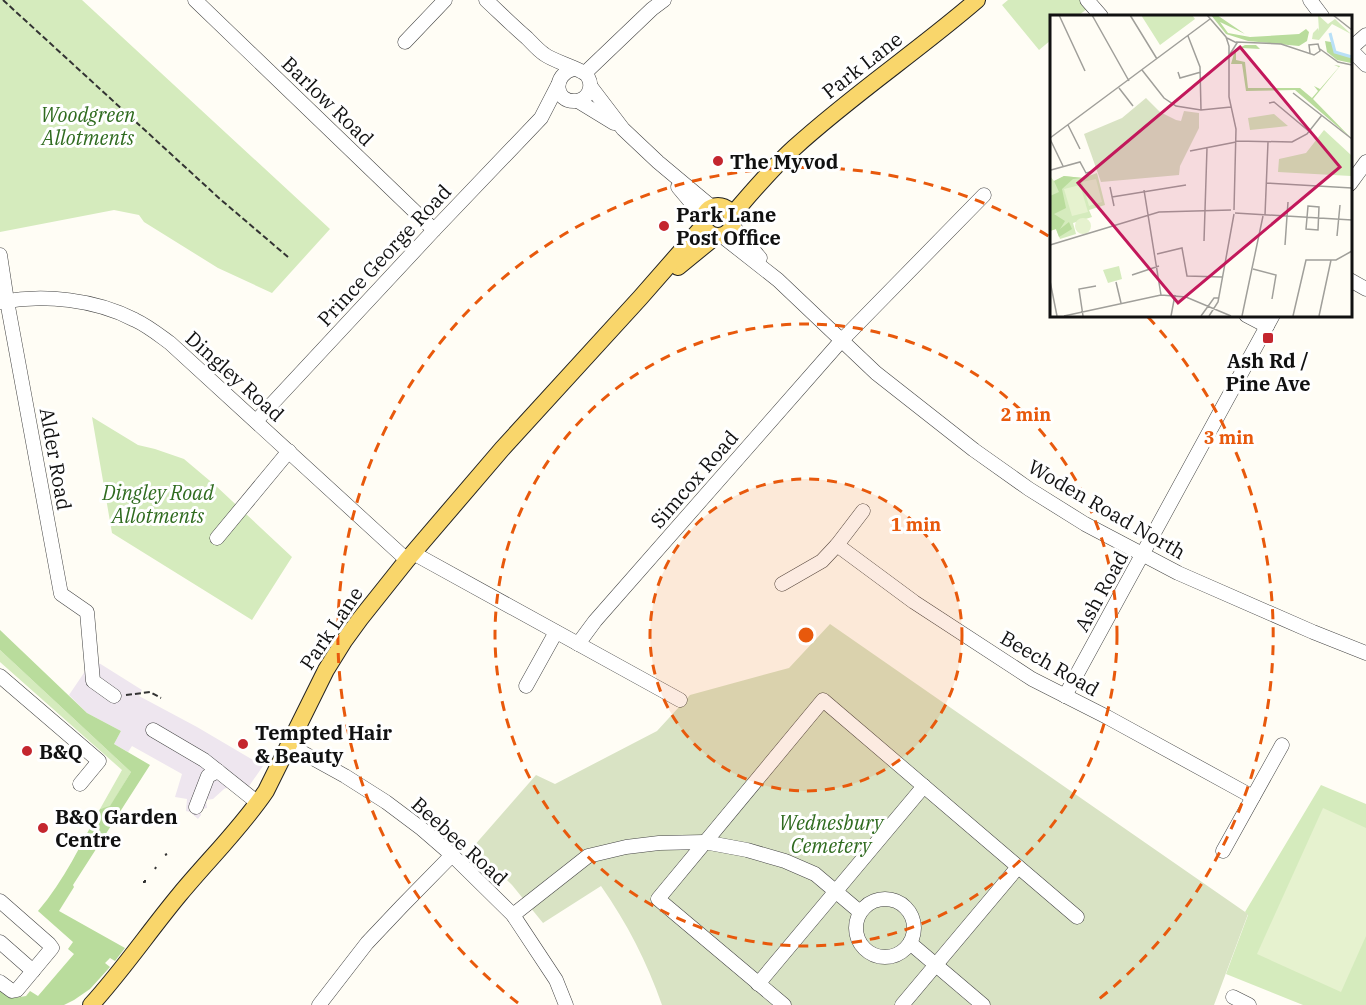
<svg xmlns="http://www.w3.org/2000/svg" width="1366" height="1005" viewBox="0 0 1366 1005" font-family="'IBM Plex Serif',serif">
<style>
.industrial{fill:#eee6ef}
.green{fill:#d5ebbd}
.forest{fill:#b9dc9c}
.cemetery{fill:#d9e3c4}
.pitch{fill:#e6f2cf}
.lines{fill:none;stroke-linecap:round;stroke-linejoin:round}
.minor-casing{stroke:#444;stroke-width:15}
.major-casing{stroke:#222;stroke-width:18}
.path{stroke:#333;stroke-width:2;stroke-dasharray:6 3;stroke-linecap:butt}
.minor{stroke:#fff;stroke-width:14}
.major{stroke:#f9d66b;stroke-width:16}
.ring{fill:none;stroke:#e8590c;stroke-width:3;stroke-dasharray:10 8}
.poi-dot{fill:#c4262e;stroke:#fff;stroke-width:2}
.labels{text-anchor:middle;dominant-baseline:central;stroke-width:6;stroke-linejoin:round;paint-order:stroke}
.street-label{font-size:20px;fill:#111;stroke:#fff}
.park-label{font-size:20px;font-style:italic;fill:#2f6b1f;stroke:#fff}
.poi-label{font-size:20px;font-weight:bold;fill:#111;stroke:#fff;text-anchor:start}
.inset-river{fill:none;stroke:#b9e0f7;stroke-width:3}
.inset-road{fill:none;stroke:#a09f9a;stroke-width:1.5}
.view{fill:#c2185b;fill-opacity:0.15;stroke:#c2185b;stroke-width:3}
.inset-edge{fill:none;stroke:#111;stroke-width:3}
.centre{fill:#e8590c;stroke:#fff;stroke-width:3}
.ring-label{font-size:18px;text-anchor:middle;font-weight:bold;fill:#e8590c;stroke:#fff;stroke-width:6;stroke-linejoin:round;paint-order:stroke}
</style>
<rect width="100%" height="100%" fill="#fffdf5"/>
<path class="industrial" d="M92 661 99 663 142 690 139 696 197 727 263 766 247 789 231 786 224 789 213 799 206 800 207 808 201 809V815L198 819 190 812 186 811 187 799 175 797 182 774 132 746 128 752 114 744 121 731 87 713 69 695Z"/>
<g class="green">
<path d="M0 0H82L330 229 272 293 218 268 144 222 139 215 114 210 0 232Z"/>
<path d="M1008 0H1081L1088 8 1078 16H1051V40L1039 50 1002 5Z"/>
<path d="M92 417 138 445 155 449 184 459 216 486 292 557 252 620 112 533Z"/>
<path d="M0 650 131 772 110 807 100 809 122 770 0 662Z"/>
<path d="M1321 785 1366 804V1005H1303L1226 974 1248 915 1245 912Z"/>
</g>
<path class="forest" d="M0 630 87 713 121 731 114 744 150 765 73 885 74 887 59 911 125 948 115 961 110 958 105 963 110 967 90 989 74 1000 64 1005H0V991L3 988 14 998 26 996 30 991 38 996 74 954 68 949 73 942 38 911C64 881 81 844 100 809L110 806 131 772 0 650Z"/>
<path class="cemetery" d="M830 624 1248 914 1214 1005H662C647 962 627 923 601 886L543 923 512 885 473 847 536 775 555 784 657 731 690 695 789 668Z"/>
<path class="pitch" d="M1323 808 1366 828V936L1341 992 1257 954Z"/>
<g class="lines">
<defs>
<g id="minor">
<path d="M195 0 434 230"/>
<path d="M486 0C500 13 513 26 527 38 532 43 538 50 544 54 554 62 584 69 588 77 594 88 587 100 576 101 554 103 552 74 574 69"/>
<path d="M1087 0 1101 16"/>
<path d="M1310 0 1322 16"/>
<path d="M405 42 445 0"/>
<path d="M1350 49 1366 65"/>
<path d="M1350 49 1366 35"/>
<path d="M585 73 652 9 664 0"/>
<path d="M591 87 623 129 658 162 713 208"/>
<path d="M578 101 614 123"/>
<path d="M1350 184 1366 162"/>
<path d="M678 187 704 218"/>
<path d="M732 225 760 258"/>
<path d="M722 236 778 280 876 373 974 450 1029 489 1085 524 1178 573 1313 632 1366 653"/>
<path d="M0 255 7 301 61 594 87 612 93 681 114 696"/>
<path d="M1350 280 1366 289"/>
<path d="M0 302C44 294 95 299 135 320 148 326 159 335 170 343L407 560"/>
<path d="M1246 315 1267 326"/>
<path d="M256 421 434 230 541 118 558 85"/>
<path d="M217 538 289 451"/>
<path d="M837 545 914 602 1032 679 1107 717 1253 797"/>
<path d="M413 553 680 700"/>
<path d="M782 584 822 561 837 545 863 511"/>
<path d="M578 644 595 621 841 341 984 195"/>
<path d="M0 676 99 761 80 784"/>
<path d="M526 686 556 632"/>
<path d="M1065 696 1273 315"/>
<path d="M153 730 204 760 258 803"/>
<path d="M289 745 345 776 386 802 422 829 452 855 513 915 556 980 566 1005"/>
<path d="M196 807 208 776 218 771"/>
<path d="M1223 851 1282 745"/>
<circle cx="885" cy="928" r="29"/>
<path d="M0 901 49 944 52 948 17 990 12 991 0 982"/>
<path d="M513 915 588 856 626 847 659 843 704 842 747 850 785 861 815 874 860 912"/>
<path d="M0 942 33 971"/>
<path d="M910 943 983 1005"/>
<path d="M758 984 924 786"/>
<path d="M1233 997 1249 1005"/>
<path d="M319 1005 367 943 402 906 452 855"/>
<path d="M784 1005 658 899 823 700 1077 917"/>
<path d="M902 1005 1018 867"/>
</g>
<g id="major">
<circle cx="718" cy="221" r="15"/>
<path d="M732 215C752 192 771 169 794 148 852 95 918 51 977 0"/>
<path d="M678 267 716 236"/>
<path d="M91 1005C123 970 150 930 180 894 209 859 241 828 266 791L326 670 344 641 360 619 407 560 502 449 640 298 704 225"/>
</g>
</defs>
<use href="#minor" class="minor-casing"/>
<use href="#major" class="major-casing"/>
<g class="path">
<path d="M3 0 220 199 288 257"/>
<path d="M126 695 150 692 161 698"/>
<path d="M165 855 167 854"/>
<path d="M155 869 156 867"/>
<path d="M143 882H145V880"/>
</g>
<use href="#minor" class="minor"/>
<use href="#major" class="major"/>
</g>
<circle cx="806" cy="635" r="156" fill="#e8590c" fill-opacity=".12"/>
<g class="ring">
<circle cx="806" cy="635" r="156"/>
<circle cx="806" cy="635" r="311"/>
<path d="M518 1003A467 467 0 0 1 1050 237M1148 317A467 467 0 0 1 1094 1003"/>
</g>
<g class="poi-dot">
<circle cx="718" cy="161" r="6"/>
<circle cx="664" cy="226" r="6"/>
<rect x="1262" y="332" width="12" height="12" rx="3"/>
<circle cx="243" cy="744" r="6"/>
<circle cx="27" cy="751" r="6"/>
<circle cx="43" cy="828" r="6"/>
</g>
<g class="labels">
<g class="street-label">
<text transform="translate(862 65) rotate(-38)">Park Lane</text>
<text transform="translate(328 101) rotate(44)">Barlow Road</text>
<text transform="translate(384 255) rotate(-47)">Prince George Road</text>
<text transform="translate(235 376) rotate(42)">Dingley Road</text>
<text transform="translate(56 459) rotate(80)">Alder Road</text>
<text transform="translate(694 479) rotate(-49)">Simcox Road</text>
<text transform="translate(1107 509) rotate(30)">Woden Road North</text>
<text transform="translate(1101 591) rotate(-61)">Ash Road</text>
<text transform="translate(331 628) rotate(-56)">Park Lane</text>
<text transform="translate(1050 663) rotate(30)">Beech Road</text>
<text transform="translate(460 841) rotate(42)">Beebee Road</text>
</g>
<g class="park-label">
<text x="88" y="114">Woodgreen<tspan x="88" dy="23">Allotments</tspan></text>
<text x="158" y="492">Dingley Road<tspan x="158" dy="23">Allotments</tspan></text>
<text x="831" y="822">Wednesbury<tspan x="831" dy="23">Cemetery</tspan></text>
</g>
<g class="poi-label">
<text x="730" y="161">The Myvod</text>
<text x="676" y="214">Park Lane<tspan x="676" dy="23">Post Office</tspan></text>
<text x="1268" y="360" text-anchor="middle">Ash Rd /<tspan x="1268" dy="23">Pine Ave</tspan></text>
<text x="255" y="732">Tempted Hair<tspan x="255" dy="23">&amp; Beauty</tspan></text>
<text x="39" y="751">B&amp;Q</text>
<text x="55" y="816">B&amp;Q Garden<tspan x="55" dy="23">Centre</tspan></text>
</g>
</g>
<g transform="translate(1050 15)">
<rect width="302" height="302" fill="#fffdf5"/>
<path d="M91 0H142L145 4 110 30ZM268 0 278 9 285 4 301 19 282 9 269 25 262 24 263 18 268 13 269 16ZM224 99 238 111 200 115 198 103ZM274 115 301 140V161L228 157 229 144 256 138ZM47 158 55 190 39 195 42 202 23 208 26 219 10 224 6 214 0 216V161L4 166 14 161 33 163ZM69 251 72 264 58 268 53 255Z" fill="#d5ebbd"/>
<path d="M161 0H167L195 19 170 7 178 18 200 22 249 19 256 14 259 17 257 26 249 31 198 26 176 19ZM275 26 281 27 286 37 301 42V48L287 45 277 37ZM195 30H206L210 34 192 33 186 37V45L195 47 198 73H250L262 83 268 76 264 71 270 74 289 52 284 50 290 51 263 84 301 123 245 75 196 76 192 49H181L185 35ZM14 161 33 163 23 164 12 174 16 193 4 199 15 206 10 214 19 207 22 214 9 222 6 214 0 216V181L9 177 4 166Z" fill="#b9dc9c"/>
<path d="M96 83 110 97 126 105 131 106 134 96 149 98V113L130 151 129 160 51 167 34 119 72 103Z" fill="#d9e3c4"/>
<path d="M46 164 52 187 39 191 32 167ZM30 170 38 197 22 201 14 174ZM25 211a8 8 0 1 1 16 0a8 8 0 1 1-16 0Z" fill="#e6f2cf"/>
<path class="inset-river" d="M280 18 285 37 302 42"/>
<path class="inset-road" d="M9 0 35 56M42 0 79 66M80 0 107 44M157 0 176 22 179 31V82L186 114 184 195M283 0 302 15M138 21 150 52 151 95M177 23 187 28 180 39M186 27 231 29 264 40 270 36 268 29 259 30 260 38M270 34 288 47 302 50M92 55 114 83 126 91 151 95 181 92M128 57 130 63 151 57M69 73 83 91M243 78 302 124M219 88 224 87 267 123M18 110 30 134M0 123 160 4M0 124 13 151M186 126 242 127 257 119 272 100M140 136 186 127M1 155 30 147 36 158 44 156M216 168 302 173M60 172 64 191M94 175 111 280M62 182 136 170M258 191 269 192 268 215 256 214ZM185 198 302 205M215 200 218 127M287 221 290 190M154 226 157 133M0 230 109 197 181 195M235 230 238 187M107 239 132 233 137 261 172 262M203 254 226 260 222 284M82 260 109 251M0 266 7 301M66 267 71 288M14 301 111 280 136 282 181 301M33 301 29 274 46 271M121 301 125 280M151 301 164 283H169M159 301 168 287 184 199M192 301 213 201M243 301 256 245H286L302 236M269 301 281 245"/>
<path class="view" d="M190 32 290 152 128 288 28 168Z"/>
<rect width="302" height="302" class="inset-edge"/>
</g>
<circle cx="806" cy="635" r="9" class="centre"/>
<g class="ring-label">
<text x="1026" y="421">2 min</text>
<text x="1229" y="444">3 min</text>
<text x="916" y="531">1 min</text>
</g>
</svg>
